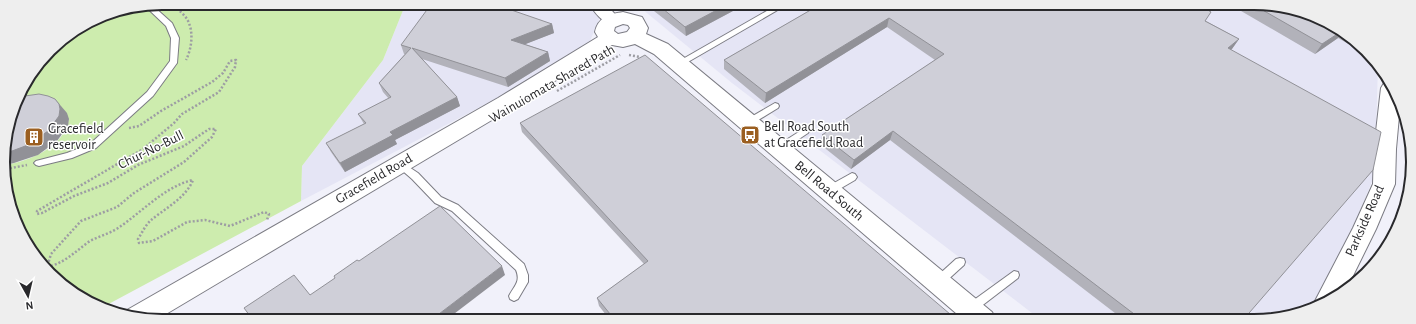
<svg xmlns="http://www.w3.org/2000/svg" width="1416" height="324" viewBox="0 0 1416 324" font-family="'Alegreya Sans',sans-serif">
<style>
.built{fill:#e5e5f5}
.green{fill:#cdecae}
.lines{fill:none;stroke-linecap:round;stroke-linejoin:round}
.service-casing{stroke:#7b7b83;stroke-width:2}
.minor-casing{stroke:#7b7b83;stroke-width:2}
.secondary-casing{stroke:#7b7b83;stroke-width:2}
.path{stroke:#9d9da3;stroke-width:2.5;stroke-dasharray:2 2;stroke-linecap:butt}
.service{fill:#fff;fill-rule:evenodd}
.minor{fill:#fff;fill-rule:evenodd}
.secondary{fill:#fff;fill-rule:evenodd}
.wall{fill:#b2b2ba}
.shaded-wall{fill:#919197}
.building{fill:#cfcfd8;stroke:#919197}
.labels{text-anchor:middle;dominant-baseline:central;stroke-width:3;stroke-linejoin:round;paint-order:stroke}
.street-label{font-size:14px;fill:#29292c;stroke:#fff}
.poi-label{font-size:14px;fill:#29292c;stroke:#fff;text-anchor:start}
.rim{fill:none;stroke:#29292c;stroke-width:2}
</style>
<rect width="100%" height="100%" fill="#f1f1fa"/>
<g class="built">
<path d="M406 3 598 4 601 15 590 41 576 57 301 201 302 166 383 60Z"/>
<path d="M636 4H1275L1334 24 1378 63 1375 174 1352 231 1311 309 1275 320H1041L732 83Z"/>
</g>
<path class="green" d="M162 3H406L383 60 302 166 301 201 103 307 82 300 36 259 11 213 5 165C30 161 64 147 69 119L14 111 19 92 57 43 101 15Z"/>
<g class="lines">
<defs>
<g id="service">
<path d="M779 4H788L681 66H675L674 64Z"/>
<path d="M152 5 172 23 179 38 177 63 153 96 96 148 72 158 39 166 36 165 34 163 36 161 67 153 90 144 147 92 170 61 171 38 166 26 145 6Z"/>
<path d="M775 103 778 104 779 106 778 108 750 125H744L743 123 744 121Z"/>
<path d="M805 128 809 131 808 133 781 151H775L774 149 775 147Z"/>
<path d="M400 161 418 173 441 197 458 205 524 264 528 275V282L518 299 514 301 510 299 509 296C514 286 521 282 516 270L452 211 435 203 412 179 397 166 395 164 397 162Z"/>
<path d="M852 173 855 174 857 177 855 180 831 194H825L823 191 825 188Z"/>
<path d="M960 258 964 259 965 262 964 265 942 285 938 286 934 285 933 282 934 279 956 259Z"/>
<path d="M1014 271 1018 272 1019 275 1018 278 975 311 971 313 967 311 966 308 967 305Z"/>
</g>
<path id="minor" d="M589 4H606L620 20 618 24C605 27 596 14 589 4Z"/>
<g id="secondary">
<path d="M623 12 642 17 648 28 646 34 668 44 992 312 996 320H964L654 54 635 44 623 47 612 45 512 108 156 320H141L125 314 127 310 498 98 598 37 595 32C598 17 610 14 623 12ZM623 24 628 25 630 28 627 32 618 34 614 31 615 27Z"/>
<path d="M1388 82 1400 105 1396 149 1395 184 1376 229 1347 288 1324 305 1316 307 1314 303 1353 228 1373 184 1374 149 1381 88 1384 83Z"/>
</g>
</defs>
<use href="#service" class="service-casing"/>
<use href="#minor" class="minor-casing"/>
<use href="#secondary" class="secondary-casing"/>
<g class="path">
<path d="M171 3C176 8 183 13 187 19 194 31 192 48 186 60"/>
<path d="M629 55 640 57"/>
<path d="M557 91 620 55"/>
<path d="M129 128 139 126 161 111 212 82 223 73 230 61 236 60 235 67 219 92 182 114 174 123 143 149 37 211V214L42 213 74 196 108 183 138 165 184 146 209 129H216L212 137 184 162 134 193 117 207 81 221 51 254 48 264 51 266C67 261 77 250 90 241 99 236 109 234 118 228 141 213 165 186 193 180 186 198 164 209 150 221 145 226 142 233 138 239L139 243 153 241 187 222 205 220 230 226 264 212 269 214 267 220"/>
<path d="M6 169 27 165"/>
</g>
<use href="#service" class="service"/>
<use href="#minor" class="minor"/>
<use href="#secondary" class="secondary"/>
</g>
<g class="wall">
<path d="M645 4H746L686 36Z"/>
<path d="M821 4 1206 21 1239 39 1231 50 1243 320H1124L890 140 851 169 821 145 822 135 935 60 887 27 765 103 724 69V60Z"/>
<path d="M1229 4H1275L1334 24 1355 43 1352 46 1338 38 1315 54Z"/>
<path d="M552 24 554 33 525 44 548 52 550 61 508 87 422 59 457 97 460 106 395 140 397 144 345 172 331 152 326 143 364 124 358 114 389 99 383 92 379 83 405 54H404L401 45Z"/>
<path d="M520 123 957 320H610L599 306 597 298 644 264 522 132Z"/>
</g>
<g class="shaded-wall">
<path d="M728 4H746L686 36 685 27Z"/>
<path d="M889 18 887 27 765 103 766 93Z"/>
<path d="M552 24 554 33 513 49 511 40Z"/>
<path d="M1342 31 1343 32 1338 38 1315 54 1322 44Z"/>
<path d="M1239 39 1232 49 1221 58 1228 48Z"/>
<path d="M548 52 550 61 508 87 505 78Z"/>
<path d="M457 97 460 106 395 140 397 144 345 172 340 163 390 132Z"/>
<path d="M55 99 67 113 69 119 68 126 57 141 38 155 14 163 5 165 4 154Z"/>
<path d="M893 131 890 140 851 169 854 160Z"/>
<path d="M502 266 505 275 446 320H431Z"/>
</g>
<g class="building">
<path d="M432 3H491L552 24 511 40 548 52 505 78 412 48 457 97 390 132 393 135 340 163 326 143 366 123 358 114 391 97 379 83 411 48 401 45Z"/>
<path d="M657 4H728L685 27Z"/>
<path d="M821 4H1198L1211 12 1205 21 1239 39 1228 48 1381 132 1373 170 1243 320H1142L893 131 854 160 822 135 944 54 889 18 766 93 724 60Z"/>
<path d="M1252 4H1275L1334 24 1342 31 1322 44Z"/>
<path d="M645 55 957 320H615L597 298 648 261 520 123Z"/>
<path d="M39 94 48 96 55 99 59 104 60 109 59 116 48 131 28 145 4 154 3 151 18 97Z"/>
<path d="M440 206 502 266 431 320H253L244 308 294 275 310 295 335 278 334 276 357 260 359 261Z"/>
</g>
<defs>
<symbol id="bus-square" viewBox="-11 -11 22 22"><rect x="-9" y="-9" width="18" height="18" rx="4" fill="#9b5f21" stroke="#fff"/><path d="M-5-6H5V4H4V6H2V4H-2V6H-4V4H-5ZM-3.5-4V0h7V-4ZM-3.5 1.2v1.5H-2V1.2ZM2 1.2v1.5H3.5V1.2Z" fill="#fff"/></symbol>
<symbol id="building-square" viewBox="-11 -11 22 22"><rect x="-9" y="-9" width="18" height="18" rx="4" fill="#9b5f21" stroke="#fff"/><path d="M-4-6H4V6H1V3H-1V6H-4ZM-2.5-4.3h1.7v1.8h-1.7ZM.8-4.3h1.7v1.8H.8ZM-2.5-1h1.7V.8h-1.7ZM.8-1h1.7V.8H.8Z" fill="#fff"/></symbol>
</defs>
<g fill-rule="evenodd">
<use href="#bus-square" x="739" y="124" width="22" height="22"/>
<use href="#building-square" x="23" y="126" width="22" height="22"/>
</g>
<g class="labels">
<g class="street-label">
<text transform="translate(552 84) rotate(-30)">Wainuiomata Shared Path</text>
<text transform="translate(151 150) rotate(-26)">Chur-No-Bull</text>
<text transform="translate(374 179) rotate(-30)">Gracefield Road</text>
<text transform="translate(829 191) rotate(40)">Bell Road South</text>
<text transform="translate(1365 221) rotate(-66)">Parkside Road</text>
</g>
<g class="poi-label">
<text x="764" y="127">Bell Road South<tspan x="764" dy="16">at Gracefield Road</tspan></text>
<text x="48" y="129">Gracefield<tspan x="48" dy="16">reservoir</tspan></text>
</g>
</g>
<path d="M0 0H1416V324H0ZM162 10H1254A152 152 0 0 1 1406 162V162A152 152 0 0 1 1254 314H162A152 152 0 0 1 10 162V162A152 152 0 0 1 162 10Z" fill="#eee" fill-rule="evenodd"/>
<path class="rim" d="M162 10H1254A152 152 0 0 1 1406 162V162A152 152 0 0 1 1254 314H162A152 152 0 0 1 10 162V162A152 152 0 0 1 162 10Z"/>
<g transform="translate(28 296) rotate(172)" stroke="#ffffff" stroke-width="3" paint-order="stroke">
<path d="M0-3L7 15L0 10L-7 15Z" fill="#29292c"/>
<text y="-6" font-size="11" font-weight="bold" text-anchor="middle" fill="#29292c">N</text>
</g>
</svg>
